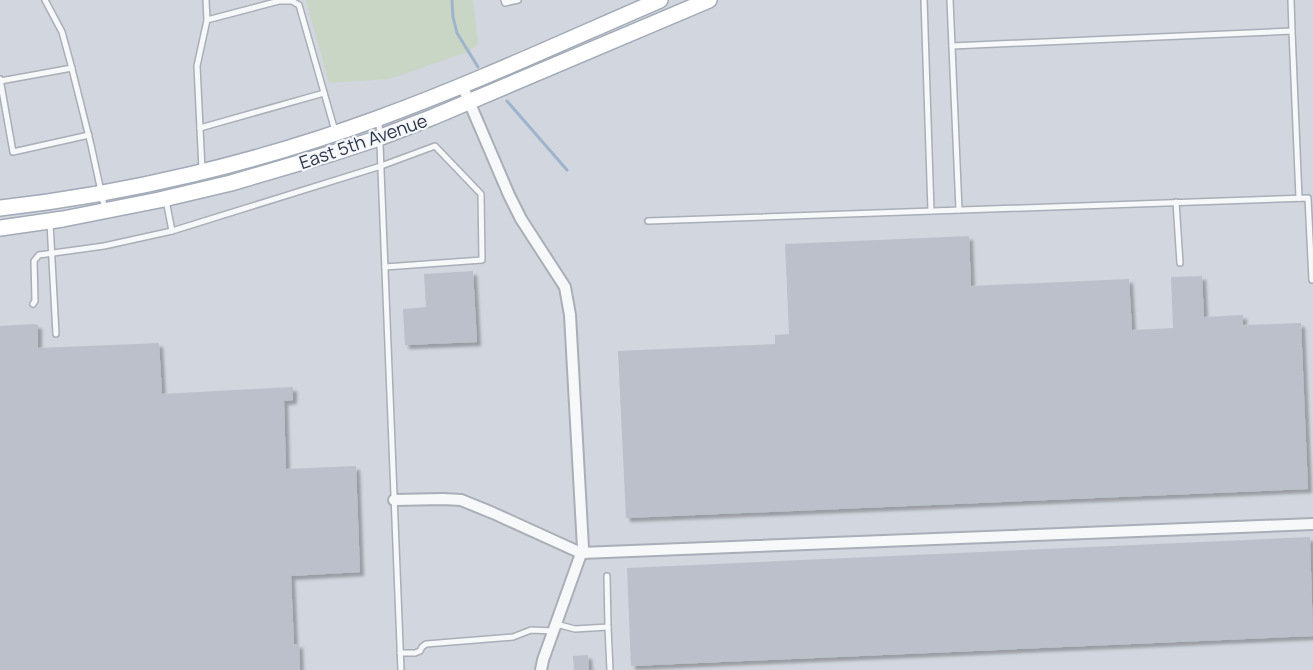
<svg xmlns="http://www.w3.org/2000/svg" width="1313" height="670" viewBox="0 0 1313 670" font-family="Manrope,sans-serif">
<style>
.built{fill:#d2d6de}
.green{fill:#c9d6c5}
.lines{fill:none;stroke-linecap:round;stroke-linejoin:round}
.stream{stroke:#9fb4cc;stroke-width:3}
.building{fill:#bbc0ca;filter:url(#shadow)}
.service-casing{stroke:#a9aeb7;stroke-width:8}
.minor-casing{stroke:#a9aeb7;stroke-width:14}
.primary-casing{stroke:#a3abb8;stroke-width:18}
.service{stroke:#f7f8fa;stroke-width:5}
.minor{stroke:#f7f8fa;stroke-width:10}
.primary{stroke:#fff;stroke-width:15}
.labels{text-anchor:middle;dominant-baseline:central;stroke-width:4.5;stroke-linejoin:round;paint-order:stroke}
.street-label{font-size:18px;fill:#2b3445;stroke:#f4f6f9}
</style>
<defs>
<filter id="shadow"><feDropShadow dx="4" dy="4" stdDeviation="1.5" flood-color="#0004"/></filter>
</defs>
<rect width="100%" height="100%" fill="#e4e7ec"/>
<rect class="built" x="0" y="0" width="1313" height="670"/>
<path class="green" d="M306 0H473L478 43 470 51 390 79 329 83Z"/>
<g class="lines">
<g class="stream">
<path d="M452 0 453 17 457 33 478 67"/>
<path d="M507 101 567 170"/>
</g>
</g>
<g class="building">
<path d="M969 236 971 286 1129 279 1132 330 1173 328 1171 277 1202 276 1204 317 1243 315V325L1301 323 1308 489 626 518 618 351 775 344V335L789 334 785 244Z"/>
<path d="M473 271 477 342 405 345 403 309 426 307 424 274Z"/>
<path d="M34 324 38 325V348L159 343 162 394 293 387V400L284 401 286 469 356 466 360 572 291 576 294 644H299L300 670H0V326Z"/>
<path d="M1310 537 1313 636 631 666 627 568Z"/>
<path d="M588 655 589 670H574L573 656Z"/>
</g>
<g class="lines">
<defs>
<g id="service">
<path d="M45 0 62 32 71 65 91 145 105 210"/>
<path d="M206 0 207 20"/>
<path d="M504 0 505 3 518 0"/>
<path d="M924 0 931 211"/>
<path d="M950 0 959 210"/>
<path d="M1292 31 1299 198"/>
<path d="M952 46 1292 31 1291 0"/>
<path d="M0 79 13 152 89 135"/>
<path d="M0 81 72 68"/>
<path d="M379 120 401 670"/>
<path d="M200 128 324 93"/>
<path d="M202 170 197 66 207 20 279 1H292L299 5 335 131"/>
<path d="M166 200 172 231"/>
<path d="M1176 202 1180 263"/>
<path d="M648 221 1308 198 1312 280"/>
<path d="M50 223 56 334"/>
<path d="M33 304 35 301 34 261 39 255 104 246 172 231 381 166 435 146 481 194 482 260 385 267"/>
<path d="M556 624 575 629 608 627 607 576"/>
<path d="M608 627 610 670"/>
<path d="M400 653H415L420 651 422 647 426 644 513 637 531 630 553 631"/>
</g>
<g id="minor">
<path d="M462 85 509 195 521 219 565 287 570 315 583 548 543 660 541 670"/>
<path d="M394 500 443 499 461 500 493 513 581 553 1313 524"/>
</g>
<g id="primary">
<path d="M0 208C127 194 259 162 379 118 475 83 567 40 660 0"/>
<path d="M0 228 63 219 159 200 231 183 333 153 376 139 433 117 709 0"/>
</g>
</defs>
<use href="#service" class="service-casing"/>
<use href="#minor" class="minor-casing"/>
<use href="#primary" class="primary-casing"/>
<use href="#service" class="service"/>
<use href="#minor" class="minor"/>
<use href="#primary" class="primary"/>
</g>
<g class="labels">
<g class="street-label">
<text transform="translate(363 141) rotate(-19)">East 5th Avenue</text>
</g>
</g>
</svg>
